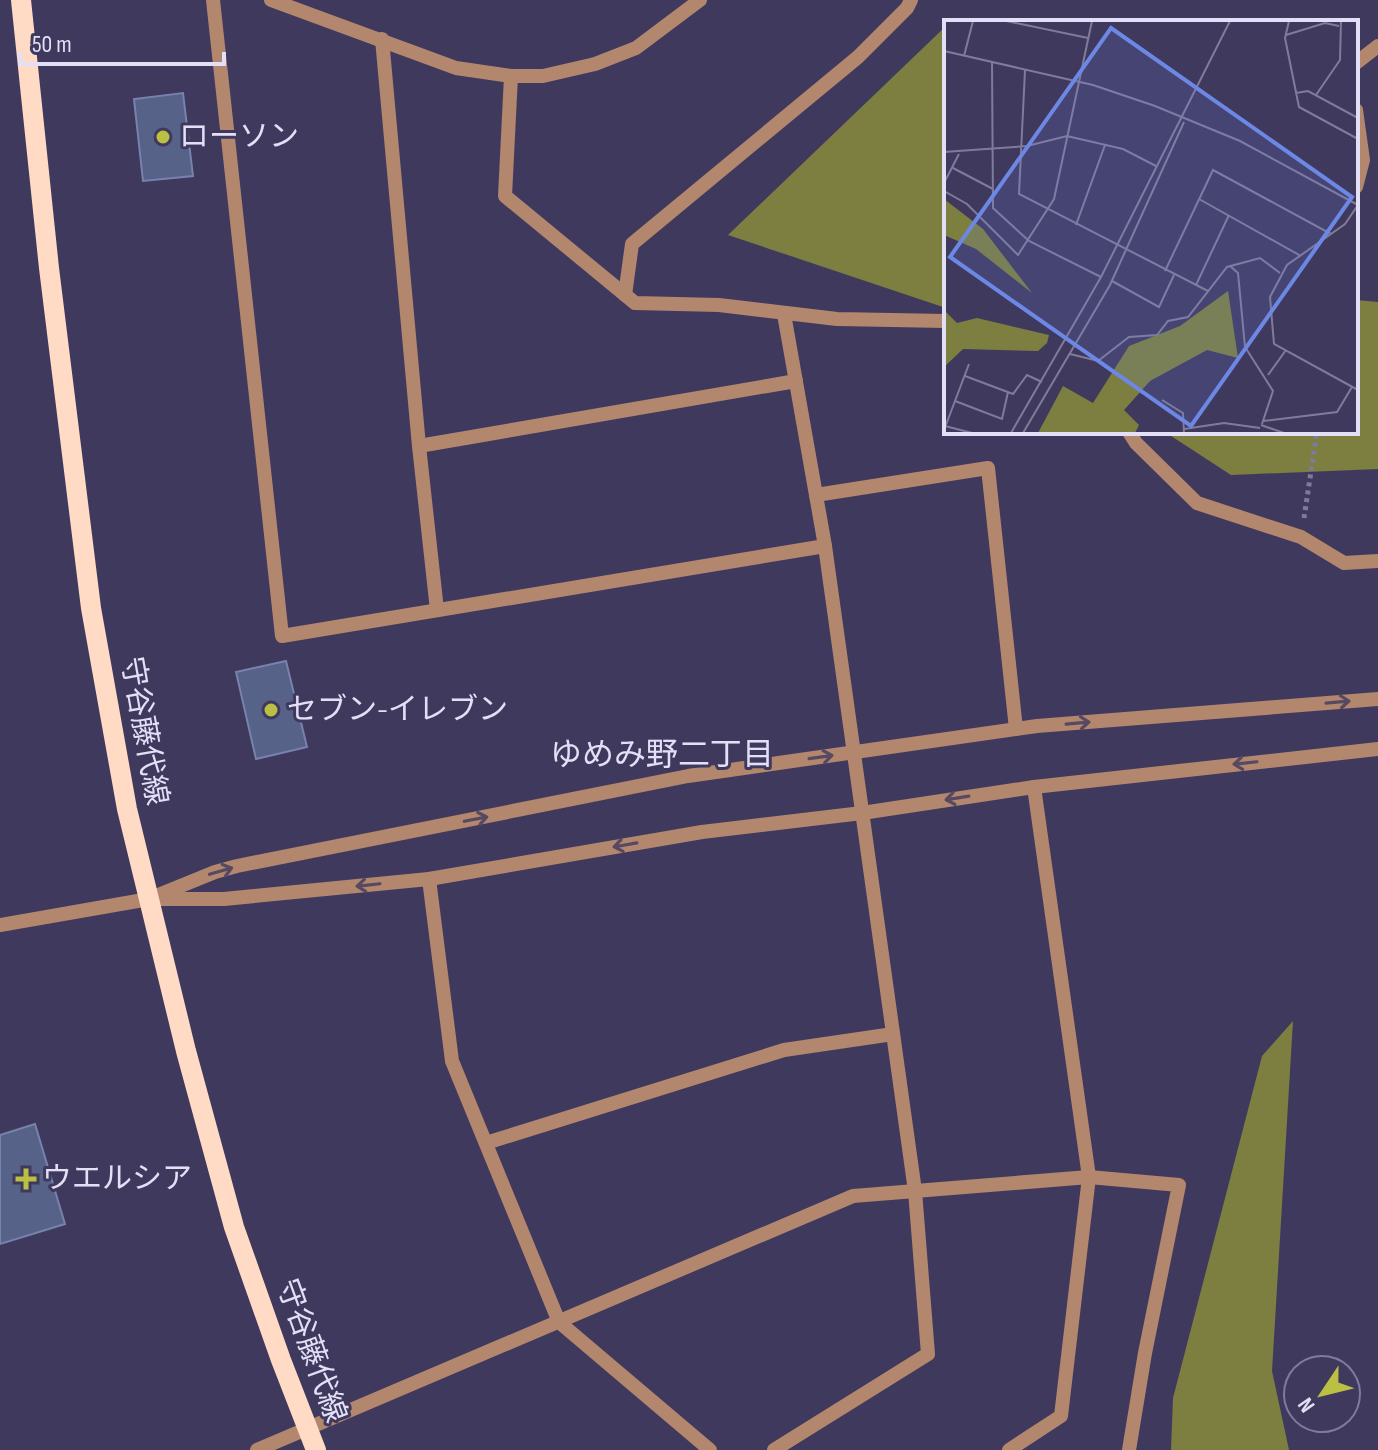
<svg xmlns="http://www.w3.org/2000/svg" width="1378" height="1450" viewBox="0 0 1378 1450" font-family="'Sofia Sans Condensed','Noto Sans JP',sans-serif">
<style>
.forest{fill:#7c7f40}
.building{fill:#576288;stroke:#7783ac;stroke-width:2}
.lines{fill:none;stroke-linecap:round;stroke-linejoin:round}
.path{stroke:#807a9a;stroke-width:5;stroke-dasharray:4 4;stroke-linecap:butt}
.minor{stroke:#b3876d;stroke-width:14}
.major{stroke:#ffdac5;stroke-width:20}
.oneway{stroke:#574961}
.poi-dot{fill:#bbc045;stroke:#40395e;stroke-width:3}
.labels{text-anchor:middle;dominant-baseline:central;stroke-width:6;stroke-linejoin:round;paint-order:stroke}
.poi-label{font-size:30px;fill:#e2dff6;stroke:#40395e;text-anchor:start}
.street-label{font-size:30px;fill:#e2dff6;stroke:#40395e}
.neighbourhood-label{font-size:32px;fill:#e2dff6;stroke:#40395e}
.inset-road{fill:none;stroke:#817b9b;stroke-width:2}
.view{fill:#6c88e4;fill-opacity:0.15;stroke:#6c88e4;stroke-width:4}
.inset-edge{fill:none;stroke:#e2dff6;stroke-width:4}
</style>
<rect width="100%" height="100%" fill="#40395e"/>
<g class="forest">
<path d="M946 26V308L728 235Z"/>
<path d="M1356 300 1378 302V469L1231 475 1165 432H1356Z"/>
<path d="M1293 1021 1272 1371 1289 1450H1171L1173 1398 1262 1056Z"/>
</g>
<g class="building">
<path d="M183 93 193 176 143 181 134 99Z"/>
<path d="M286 661 307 747 256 759 236 672Z"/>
<path d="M35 1124 65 1224 0 1244V1135Z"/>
</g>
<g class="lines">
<path class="path" d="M1304 518 1317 432"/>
<g class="minor">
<path d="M213 0 282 636 825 546"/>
<path d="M271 0 456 68 511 76H543L595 64 636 48 700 0"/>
<path d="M382 39 419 446 437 610"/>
<path d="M1356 63 1378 46"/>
<path d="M511 76 505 196 635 303 719 305 837 319 946 321"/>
<path d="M1356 110 1363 160 1356 187"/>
<path d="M625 295 632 244 858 57 907 8 911 0"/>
<path d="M1129 432 1136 443 1197 503 1301 537 1344 563 1378 561"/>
<path d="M419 446 796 381"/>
<path d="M816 495 988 468 1016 729"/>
<path d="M429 879 452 1061 559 1322 710 1450"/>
<path d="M156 896 215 872 237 866 688 776 1037 726 1378 699"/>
<path d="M0 925 149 899H224L429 879 702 832 862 813 1034 787 1378 749"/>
<path d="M486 1143 784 1050 893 1034"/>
<path d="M257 1450 853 1196 1089 1177 1179 1185 1145 1353 1129 1450"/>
<path d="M774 1450 928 1354 915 1191 825 546 784 314"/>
<path d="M1009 1450 1061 1416 1089 1177 1034 787"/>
</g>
<path class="major" d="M21 0 49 268 91 608 127 809 186 1051 234 1227 281 1360 316 1450"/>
</g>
<defs><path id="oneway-shaft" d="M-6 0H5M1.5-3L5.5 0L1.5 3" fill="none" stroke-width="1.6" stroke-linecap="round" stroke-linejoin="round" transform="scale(2)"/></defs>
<g class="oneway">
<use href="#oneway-shaft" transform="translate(1338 702) rotate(-5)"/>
<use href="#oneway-shaft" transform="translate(1078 723) rotate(-5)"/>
<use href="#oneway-shaft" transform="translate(821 757) rotate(-8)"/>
<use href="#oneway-shaft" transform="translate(1245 763) rotate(174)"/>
<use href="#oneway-shaft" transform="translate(957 798) rotate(171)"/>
<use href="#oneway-shaft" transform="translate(476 819) rotate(-11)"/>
<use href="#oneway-shaft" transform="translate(625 845) rotate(170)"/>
<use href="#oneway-shaft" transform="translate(221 871) rotate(-16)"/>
<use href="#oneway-shaft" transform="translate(368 885) rotate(174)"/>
</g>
<g class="poi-dot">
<circle cx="163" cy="137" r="8"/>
<circle cx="271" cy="710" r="8"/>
<path d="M22 1167h8v8h8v8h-8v8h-8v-8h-8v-8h8z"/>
</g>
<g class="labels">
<g class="poi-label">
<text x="179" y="137">ローソン</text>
<text x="287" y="710">セブン-イレブン</text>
<text x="42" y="1179">ウエルシア</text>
</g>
<g class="street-label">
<text transform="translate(144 731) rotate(80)">守谷藤代線</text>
<text transform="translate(311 1351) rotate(70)">守谷藤代線</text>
</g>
<g class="neighbourhood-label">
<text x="662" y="755">ゆめみ野二丁目</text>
</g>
</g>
<g transform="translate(944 20)">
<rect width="414" height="414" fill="#40395e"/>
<path d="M0 179 39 209 88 273 32 229 0 215ZM284 271 294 338 263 330 206 361 180 390 195 405 191 413H94L119 366 149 383 185 326 236 306ZM0 290 13 303 33 298 105 315 103 323 94 331 19 329 0 347Z" fill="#7c7f40"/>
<path class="inset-road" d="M62 1 144 18M345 1 341 18 355 87 414 119M342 15 381 3 395 6M0 31 149 65 211 86 296 121 414 185M20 36 29 1M48 42 49 188 85 221 157 257M81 50 75 174 264 271M352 73 364 71 414 98M372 75 396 40 397 1M0 132 83 126 123 116 179 129 212 146M9 148 49 169M0 163 15 134M0 171 23 184 74 235 110 179 148 1M255 179 357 236M414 185 401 204 343 245 326 277 330 324 414 370M132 205 161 125M286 246 294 253 301 327 329 371 318 404M221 251 269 150 387 214M168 261 215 287 230 255M252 265 285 195M126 334 154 341 185 317 213 315 224 301 244 297 283 247 316 238 336 253M324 355 342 330M21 356 69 374 83 355 98 362M218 380 239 393 240 413M11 381 58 399 64 372M319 401 393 392 408 367M317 405 340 413M1 406 28 413M240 409 280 403 316 408M0 410 25 344M67 413 157 257 286 1M79 413 166 265 240 102"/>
<path class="view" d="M167 8 408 177 247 406 6 237Z"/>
<rect width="414" height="414" class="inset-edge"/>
</g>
<g transform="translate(1322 1394) rotate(235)"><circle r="38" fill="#40395e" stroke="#817b9b" stroke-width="2"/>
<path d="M0-6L14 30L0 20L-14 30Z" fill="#bbc045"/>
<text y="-12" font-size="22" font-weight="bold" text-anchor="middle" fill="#e2dff6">N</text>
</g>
<path d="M20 52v12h204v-12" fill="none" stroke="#e2dff6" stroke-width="4"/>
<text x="32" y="52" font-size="24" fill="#e2dff6" stroke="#40395e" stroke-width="6" paint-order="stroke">50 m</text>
</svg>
